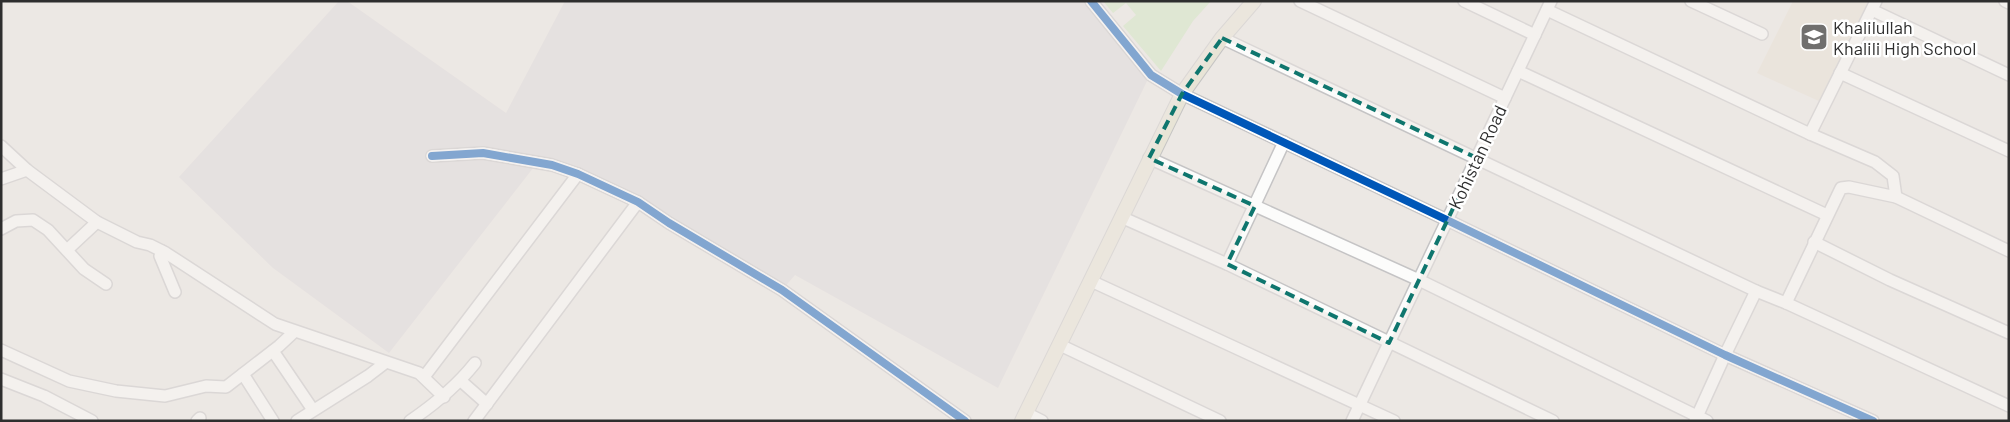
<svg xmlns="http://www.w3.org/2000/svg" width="2010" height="422" viewBox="0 0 2010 422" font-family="Barlow,sans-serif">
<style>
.industrial{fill:#dcd9db}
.education{fill:#e6e0d3}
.green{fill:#cee6be}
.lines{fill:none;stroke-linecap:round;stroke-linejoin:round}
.minor-casing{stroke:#c5c4c5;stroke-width:14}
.major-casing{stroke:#c6c5c4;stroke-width:16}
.minor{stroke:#fcfcfb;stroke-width:11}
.major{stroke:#e8e4d6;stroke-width:14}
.cycleway-casing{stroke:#fff;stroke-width:11}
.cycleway{stroke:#0057b8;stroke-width:8}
.marked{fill:none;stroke:#0f766e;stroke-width:4;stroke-dasharray:10 6;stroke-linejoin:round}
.labels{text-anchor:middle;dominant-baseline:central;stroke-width:5;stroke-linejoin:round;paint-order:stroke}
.poi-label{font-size:18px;fill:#2e2e2e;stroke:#fff;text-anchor:start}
.street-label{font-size:18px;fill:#2e2e2e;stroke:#fff}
</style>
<rect width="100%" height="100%" fill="#ece8e4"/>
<path class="industrial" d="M339 1H347L506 113 565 1H1085L1148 79 998 388 795 275 782 290 638 202 537 163 389 353 273 268 179 177Z"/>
<path class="education" d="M1793 1H1871L1821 102 1757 73Z"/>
<path class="green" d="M1103 1H1211L1193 21 1161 71 1123 26 1136 15 1126 3 1113 13Z"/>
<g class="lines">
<defs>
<g id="minor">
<path d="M1091 1 1151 75 1182 94 1447 220 1725 355 1873 421"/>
<path d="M1300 1 1505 98"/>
<path d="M1464 1 1535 35"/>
<path d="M1691 1 1762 34"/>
<path d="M2005 1 2009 3"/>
<path d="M1547 10 1810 134 1875 162 1893 176 1896 197"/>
<path d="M1872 10 2009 75"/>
<path d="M1222 38 1756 291 1786 303 2009 406"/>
<path d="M1518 71 1827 215"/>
<path d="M1840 73 2009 151"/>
<path d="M1810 134 1876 1"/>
<path d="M1 146 27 170 97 222 137 242 150 245 166 253 275 324 419 373 444 397"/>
<path d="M432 156 483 153 552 165 578 174 638 202 669 223 782 290 965 421"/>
<path d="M1149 158 1419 280 1707 421"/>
<path d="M1 179 27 170"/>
<path d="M1121 217 1227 264 1553 421"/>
<path d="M1 229 16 221 33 220 48 230 84 269 106 284"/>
<path d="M1814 242 1890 280 2009 333"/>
<path d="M67 250 97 222"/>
<path d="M162 251 160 256 175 292"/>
<path d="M1227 264 1284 142"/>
<path d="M1091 281 1394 421"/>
<path d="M1786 303 1841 188 1849 187 1896 197 2009 251"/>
<path d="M1060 345 1220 421"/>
<path d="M1 350 69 381 116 391 165 396 206 386 226 387 279 346 294 332"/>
<path d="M273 351 313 410"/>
<path d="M243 374 273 421"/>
<path d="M424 377 578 174"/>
<path d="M1 379 44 396 92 421"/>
<path d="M461 381 487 404"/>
<path d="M1026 413 1042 421"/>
<path d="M197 421 200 418"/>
<path d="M297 421 368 376 385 363"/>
<path d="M410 421C435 404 456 387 475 363"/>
<path d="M474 421 638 202"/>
<path d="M1352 421 1551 1"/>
<path d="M1695 421 1725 355 1756 291"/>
</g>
<path id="major" d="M1022 421 1182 94 1222 38 1254 1"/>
</defs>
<use href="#minor" class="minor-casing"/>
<use href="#major" class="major-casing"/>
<use href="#minor" class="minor"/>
<use href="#major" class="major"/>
<defs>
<g id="cycleway">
<path d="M1091 1 1151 75 1182 94 1447 220 1725 355 1873 421"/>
<path d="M432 156 483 153 552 165 578 174 638 202 669 223 782 290 965 421"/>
</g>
</defs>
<use href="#cycleway" class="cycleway-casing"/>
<use href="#cycleway" class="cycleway"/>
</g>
<path d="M0 0H2010V422H0ZM1222 38 1477 158 1389 343 1227 264 1255 206 1149 158 1182 94Z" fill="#ece8e4" fill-opacity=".55" fill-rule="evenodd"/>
<path class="marked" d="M1222 38 1477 158 1389 343 1227 264 1255 206 1149 158 1182 94Z"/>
<defs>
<symbol id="school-square" viewBox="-11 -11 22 22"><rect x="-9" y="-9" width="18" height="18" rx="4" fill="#706f6e" stroke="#fff"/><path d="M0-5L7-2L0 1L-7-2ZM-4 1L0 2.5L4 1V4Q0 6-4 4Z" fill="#fff"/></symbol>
</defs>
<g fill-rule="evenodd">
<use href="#school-square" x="1798" y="21" width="32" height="32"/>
</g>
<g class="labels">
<g class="poi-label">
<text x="1833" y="27">Khalilullah<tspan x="1833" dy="21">Khalili High School</tspan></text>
</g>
<g class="street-label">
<text transform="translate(1477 157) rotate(-65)">Kohistan Road</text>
</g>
</g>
<rect width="2010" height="422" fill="none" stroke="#2e2e2e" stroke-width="5"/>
</svg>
